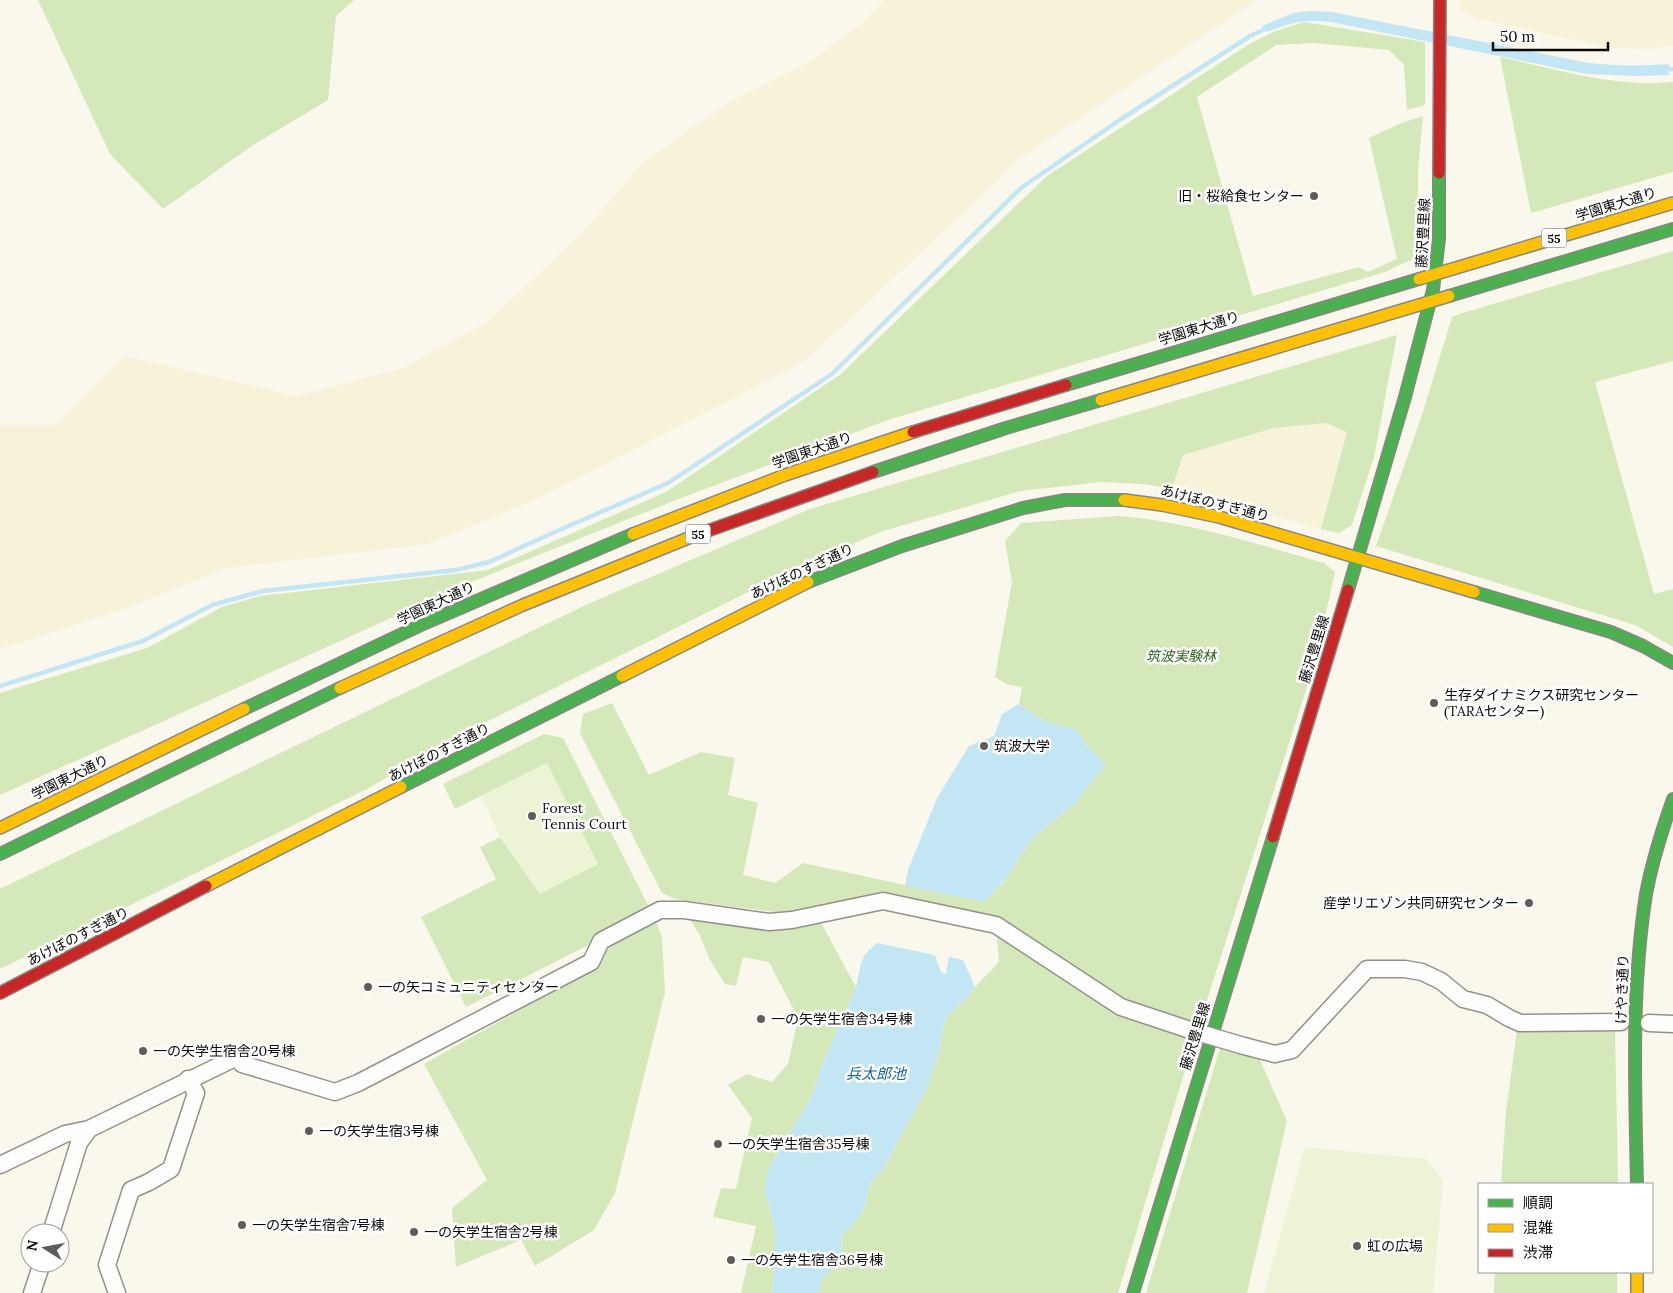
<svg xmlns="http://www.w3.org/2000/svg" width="1673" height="1293" viewBox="0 0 1673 1293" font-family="Lora,'Noto Sans JP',serif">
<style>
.farmland{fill:#f7f3d9}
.forest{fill:#d4e8ba}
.pitch{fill:#edf4d6}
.water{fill:#c3e6f5}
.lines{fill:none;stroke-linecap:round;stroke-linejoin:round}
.stream{stroke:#c3e6f5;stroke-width:4.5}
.street-casing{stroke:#92918c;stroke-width:19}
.fast-casing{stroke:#898783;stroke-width:14}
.slow-casing{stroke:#898783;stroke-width:14}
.jam-casing{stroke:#898783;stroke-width:14}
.street{stroke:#fefefc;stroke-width:16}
.fast{stroke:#4caf50;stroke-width:11}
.slow{stroke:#ffc107;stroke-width:11}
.jam{stroke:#c62828;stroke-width:11}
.street-bridge-casing{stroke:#92918c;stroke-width:19;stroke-linecap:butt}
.street-bridge{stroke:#fefefc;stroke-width:16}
.poi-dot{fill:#5e5d59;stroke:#fff;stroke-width:2}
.labels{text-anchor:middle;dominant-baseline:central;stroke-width:5;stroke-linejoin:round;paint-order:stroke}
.shield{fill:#fff;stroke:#545454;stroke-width:1}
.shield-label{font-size:12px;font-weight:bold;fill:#0a0a0a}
.poi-label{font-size:14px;fill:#0a0a0a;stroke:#fff;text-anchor:start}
.street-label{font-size:14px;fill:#0a0a0a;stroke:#fff}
.park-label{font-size:14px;font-style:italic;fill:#2c631a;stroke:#fff}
.water-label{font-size:15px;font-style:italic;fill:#11669f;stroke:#fff}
</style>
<rect width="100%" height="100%" fill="#faf7ed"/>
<g class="farmland">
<path d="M884 0H1256L1016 160 977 200 805 361 602 466 530 502 428 544 226 568 125 609 0 649V425H56L125 356 297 396 403 368 486 323 579 236 643 163 731 101 813 60 861 24Z"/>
<path d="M1460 0H1673V46L1646 49 1610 48 1475 18 1460 9Z"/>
<path d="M1326 423 1347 431 1321 529 1172 489 1183 455 1274 428Z"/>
</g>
<g class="forest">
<path d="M38 0H354L336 16 328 100 253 145 163 209 110 154Z"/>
<path d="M1304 22 1425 42V105L1407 110 1404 65 1389 50 1314 43 1276 45 1197 97 1253 296 1359 267 1368 272 1397 259 1369 138 1399 124 1423 116 1418 169V243L1413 259 1385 272 888 420 681 498 464 585 0 795V693L147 648 222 607 260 596 488 570 666 492 841 374 1047 176 1249 44 1273 32Z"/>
<path d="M1500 57C1556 69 1615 88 1673 82V172L1531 213Z"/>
<path d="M1673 251V361L1595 382 1654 594 1673 589V647L1635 625 1376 546 1422 415 1452 317 1459 314Z"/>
<path d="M1397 335 1374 457 1352 525 1339 533 1321 529 1347 432 1326 423 1274 428 1183 455 1172 489 1144 484 1101 482 1021 491 883 531 799 567 460 735 367 789 0 969V889L590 603 810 509Z"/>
<path d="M1118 516C1188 521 1256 544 1324 563L1335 572 1314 665 1192 1047 1118 1293H819C819 1273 834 1274 840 1259 842 1253 841 1242 842 1235L854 1224 864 1208 871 1182 885 1167 937 1059 944 1024 949 1014 968 997 975 987 999 962 996 925 988 918 877 893 784 913 675 899 662 893 580 733 583 714 612 703 649 775 701 752 735 758 728 795 758 803 743 875 775 883 803 863 984 902 1003 883 1032 839 1075 803 1105 764 1088 747 1077 730 1044 721 1019 704 1022 687 1006 684 995 677 1012 582 1005 541 1021 523Z"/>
<path d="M544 734 563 738 652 913 466 1007 421 917 496 879 480 847 500 837 540 894 547 763 455 809 443 784Z"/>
<path d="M690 919H819L856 987 821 1068 812 1096 770 1166 765 1193 775 1228V1266L772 1293H741L756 1226 713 1217 721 1188 736 1189 752 1118 728 1085 747 1074 772 1082 788 1064 798 1018 769 962 743 957 736 986 725 984 710 960 700 936Z"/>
<path d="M655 920 662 937 665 992 615 1193 594 1230 535 1266 521 1240 456 1267 452 1208 487 1180 424 1064 599 965 610 945Z"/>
<path d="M1615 1028 1618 1184H1501L1506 1111 1517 1030Z"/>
<path d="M1220 1048 1259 1058 1287 1121 1247 1293H1146Z"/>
<path d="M1495 1272H1617V1293H1494Z"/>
</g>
<g class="pitch">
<path d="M547 763 598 864 540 894 500 837 481 796Z"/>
<path d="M1305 1147 1426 1159 1443 1180 1433 1293H1264Z"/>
</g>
<g class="water">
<path d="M1309 11 1332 12 1589 63C1616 66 1642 66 1669 64V75L1637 76 1587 74 1331 22C1303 19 1292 22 1267 32L1262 26 1293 13Z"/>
<path d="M1019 704 1044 721 1077 730 1088 747 1106 764 1075 803 1032 839 1005 880 984 902 905 886 908 870 937 798 969 746 994 736 1002 714Z"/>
<path d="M877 943 935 955 941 972 946 974 949 957 963 960 975 987 968 997 949 1014 944 1024 937 1059 924 1095 896 1144 885 1167 871 1182 864 1208 854 1224 842 1235C841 1242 842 1253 840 1259 834 1274 819 1273 819 1293H772L775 1266V1228L765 1193 766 1179 770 1166 812 1096 821 1068 856 987 861 963 865 954Z"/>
</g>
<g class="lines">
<g class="stream">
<path d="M1663 70 1673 69"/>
<path d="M0 686 143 641 212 605 263 591 456 570 489 562 557 531 668 483 832 374 1021 188 1121 119 1250 36 1270 27"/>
</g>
<defs>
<g id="street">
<path d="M1649 1023 1673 1024"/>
<path d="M1244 1046 1275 1054 1292 1050 1367 969H1405L1422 972 1441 981 1463 999 1487 1005 1509 1018 1520 1023 1621 1022"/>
<path d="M0 1165 65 1134 89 1129 239 1056 242 1064 335 1092 358 1083 591 962 601 941 660 910H684L769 922 792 920 883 901 996 925 1121 1007 1193 1031"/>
<path d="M51 1233 79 1143 89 1129"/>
<path d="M32 1293 42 1263"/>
<path d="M117 1293 107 1265 131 1190 149 1182 171 1169 196 1093 188 1079"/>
</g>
<g id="fast">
<path d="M1449 296 1673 229"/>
<path d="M1066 385 1419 279"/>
<path d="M873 472 1006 428 1101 400"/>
<path d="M808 582 902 546 1023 508 1065 500H1124"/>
<path d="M1348 590 1405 397 1433 290 1439 239V173"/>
<path d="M1474 592 1611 632 1643 646 1673 663"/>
<path d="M244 709 423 624 633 534"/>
<path d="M401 787 622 676"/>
<path d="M0 854 340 688"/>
<path d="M1637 1184C1635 1087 1631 990 1646 894 1652 862 1662 830 1673 799"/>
<path d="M1133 1293 1273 837"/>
</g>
<g id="slow">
<path d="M1419 279 1673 203"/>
<path d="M1101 400 1449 296"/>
<path d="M1124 500 1162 505 1219 517 1474 592"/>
<path d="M633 534 785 475 913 432"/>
<path d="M622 676 808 582"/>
<path d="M340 688 523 605 696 535"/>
<path d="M0 828 244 709"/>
<path d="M206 886 401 787"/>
<path d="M1637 1272V1293"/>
</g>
<g id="jam">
<path d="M1439 173 1440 0"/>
<path d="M913 432 1066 385"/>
<path d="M696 535 873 472"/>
<path d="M1273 837 1348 590"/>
<path d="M0 993 206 886"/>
</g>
</defs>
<use href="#street" class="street-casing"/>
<use href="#fast" class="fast-casing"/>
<use href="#slow" class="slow-casing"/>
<use href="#jam" class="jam-casing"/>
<use href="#street" class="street"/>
<use href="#fast" class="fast"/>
<use href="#slow" class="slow"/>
<use href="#jam" class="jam"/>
<defs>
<path id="street-bridge" d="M1193 1031 1244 1046"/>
</defs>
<use href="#street-bridge" class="street-bridge-casing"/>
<use href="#street-bridge" class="street-bridge"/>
</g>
<g class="poi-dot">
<circle cx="1314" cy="196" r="5"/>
<circle cx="1434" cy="703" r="5"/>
<circle cx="984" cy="746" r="5"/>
<circle cx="532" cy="816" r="5"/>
<circle cx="1529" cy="903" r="5"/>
<circle cx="368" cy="987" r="5"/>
<circle cx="761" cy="1019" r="5"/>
<circle cx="143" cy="1051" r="5"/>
<circle cx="309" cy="1131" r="5"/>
<circle cx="718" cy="1144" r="5"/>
<circle cx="242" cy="1225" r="5"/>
<circle cx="414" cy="1232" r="5"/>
<circle cx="1357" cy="1246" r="5"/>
<circle cx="731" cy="1260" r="5"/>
</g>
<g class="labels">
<g class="shield">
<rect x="1541.5" y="228.5" width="25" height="19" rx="4"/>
<rect x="685.5" y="524.5" width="25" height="19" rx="4"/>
</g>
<g class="shield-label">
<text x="1554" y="238">55</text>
<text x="698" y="534">55</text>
</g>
<g class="poi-label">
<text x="1304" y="196" text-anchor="end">旧・桜給食センター</text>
<text x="1444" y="695">生存ダイナミクス研究センター<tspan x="1444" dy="16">(TARAセンター)</tspan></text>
<text x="994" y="746">筑波大学</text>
<text x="542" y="808">Forest<tspan x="542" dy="16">Tennis Court</tspan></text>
<text x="1519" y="903" text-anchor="end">産学リエゾン共同研究センター</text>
<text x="378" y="987">一の矢コミュニティセンター</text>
<text x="771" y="1019">一の矢学生宿舎34号棟</text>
<text x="153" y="1051">一の矢学生宿舎20号棟</text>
<text x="319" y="1131">一の矢学生宿3号棟</text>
<text x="728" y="1144">一の矢学生宿舎35号棟</text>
<text x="252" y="1225">一の矢学生宿舎7号棟</text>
<text x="424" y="1232">一の矢学生宿舎2号棟</text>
<text x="1367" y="1246">虹の広場</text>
<text x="741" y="1260">一の矢学生宿舎36号棟</text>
</g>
<g class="street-label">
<text transform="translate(1616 204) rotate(-17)">学園東大通り</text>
<text transform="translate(1423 233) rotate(-87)">藤沢豊里線</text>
<text transform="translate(1199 328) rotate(-17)">学園東大通り</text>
<text transform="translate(812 450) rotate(-19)">学園東大通り</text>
<text transform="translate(1215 503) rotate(14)">あけぼのすぎ通り</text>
<text transform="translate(802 571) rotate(-25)">あけぼのすぎ通り</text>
<text transform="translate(436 603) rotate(-25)">学園東大通り</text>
<text transform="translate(1314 649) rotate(-73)">藤沢豊里線</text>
<text transform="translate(439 752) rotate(-27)">あけぼのすぎ通り</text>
<text transform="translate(70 777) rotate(-26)">学園東大通り</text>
<text transform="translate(78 936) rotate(-27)">あけぼのすぎ通り</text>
<text transform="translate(1622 989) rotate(-88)">けやき通り</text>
<text transform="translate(1195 1036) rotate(-73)">藤沢豊里線</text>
</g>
<g class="park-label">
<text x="1181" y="656">筑波実験林</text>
</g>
<g class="water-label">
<text x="876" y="1073">兵太郎池</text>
</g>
</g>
<rect x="1478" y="1183" width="175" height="90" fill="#ffffff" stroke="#9d9d9d"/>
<rect x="1488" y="1199" width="25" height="8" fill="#4caf50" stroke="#9d9d9d"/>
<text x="1523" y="1208" font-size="15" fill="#0a0a0a">順調</text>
<rect x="1488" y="1224" width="25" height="8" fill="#ffc107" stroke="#9d9d9d"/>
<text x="1523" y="1233" font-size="15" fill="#0a0a0a">混雑</text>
<rect x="1488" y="1249" width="25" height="8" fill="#c62828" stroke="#9d9d9d"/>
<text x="1523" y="1258" font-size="15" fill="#0a0a0a">渋滞</text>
<g transform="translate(45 1248) rotate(281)"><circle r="24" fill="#ffffff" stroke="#9d9d9d"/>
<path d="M0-4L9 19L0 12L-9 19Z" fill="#5e5d59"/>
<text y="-8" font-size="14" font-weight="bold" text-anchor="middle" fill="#0a0a0a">N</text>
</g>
<path d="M1493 42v8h115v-8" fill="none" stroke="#0a0a0a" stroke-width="2.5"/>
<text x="1500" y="42" font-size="15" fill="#0a0a0a" stroke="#ffffff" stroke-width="4" paint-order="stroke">50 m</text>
</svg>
